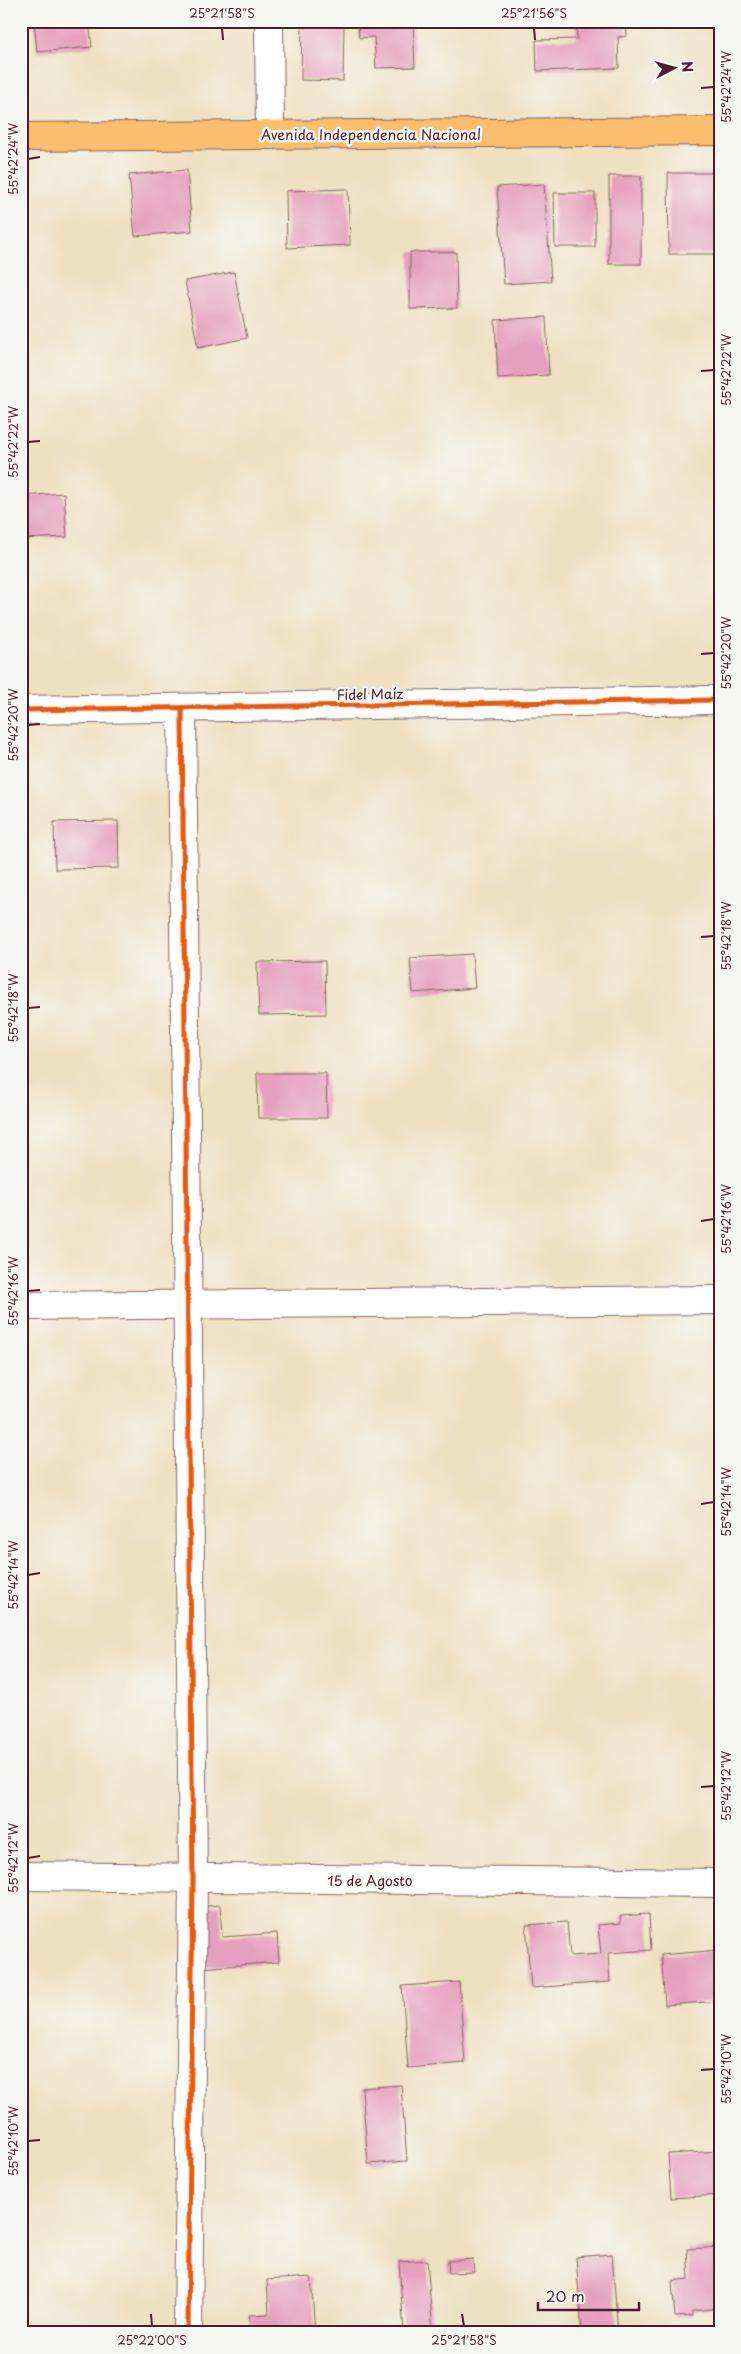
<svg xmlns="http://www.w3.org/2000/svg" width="741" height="2354" viewBox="0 0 741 2354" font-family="'Playpen Sans',sans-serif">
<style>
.building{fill:#e5a0bd}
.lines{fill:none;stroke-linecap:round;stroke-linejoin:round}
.minor-casing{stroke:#846360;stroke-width:30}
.major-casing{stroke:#846360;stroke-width:30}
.minor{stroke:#fff;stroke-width:28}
.major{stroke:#fabe6d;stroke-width:28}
.cycleway-casing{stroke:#f6f6f2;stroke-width:8}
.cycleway{stroke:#e8590c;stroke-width:5}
.ticks{fill:none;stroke:#4a1f2b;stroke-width:2}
.labels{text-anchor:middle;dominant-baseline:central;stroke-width:5;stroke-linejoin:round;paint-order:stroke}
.street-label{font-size:14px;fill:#4a1f2b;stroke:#f6f6f2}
.neatline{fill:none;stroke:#4a1f2b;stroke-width:2}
.ticks-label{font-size:12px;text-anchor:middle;fill:#4a1f2b}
</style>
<rect width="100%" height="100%" fill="#f6f6f2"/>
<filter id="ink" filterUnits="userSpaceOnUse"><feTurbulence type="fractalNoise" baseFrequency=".02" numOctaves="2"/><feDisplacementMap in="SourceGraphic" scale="10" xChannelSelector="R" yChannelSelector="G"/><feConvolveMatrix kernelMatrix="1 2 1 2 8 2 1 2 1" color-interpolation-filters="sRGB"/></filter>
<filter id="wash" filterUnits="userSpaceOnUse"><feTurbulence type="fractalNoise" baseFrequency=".0096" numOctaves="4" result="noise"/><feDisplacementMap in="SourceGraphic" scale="20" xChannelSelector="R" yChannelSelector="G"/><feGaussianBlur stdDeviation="1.12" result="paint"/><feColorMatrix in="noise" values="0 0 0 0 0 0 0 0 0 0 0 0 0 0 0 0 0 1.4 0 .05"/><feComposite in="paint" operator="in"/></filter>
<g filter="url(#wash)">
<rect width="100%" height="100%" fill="#efe0c2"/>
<g id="blocks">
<g class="building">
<path d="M34 21H89L92 47 37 52Z"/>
<path d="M302 21H344L343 81 301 80Z"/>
<path d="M358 21H413L415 67 376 68 374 37 359 38Z"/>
<path d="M576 21H626L627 36 618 37 619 68 537 71 536 40 577 39Z"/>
<path d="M187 170 192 231 135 236 129 175Z"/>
<path d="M668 173H720V254H669Z"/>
<rect x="609" y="176" width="32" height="88"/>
<path d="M544 184 551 281 504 284 497 187Z"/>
<path d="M348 189 350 245 287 248 286 191Z"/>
<path d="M554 193H595V247H555Z"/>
<path d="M410 252H456L457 308 410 309Z"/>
<path d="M234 272 247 338 198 348 185 281Z"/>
<path d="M546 317 549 375 498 378 495 320Z"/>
<path d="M64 493 67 537 21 539V496Z"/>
<path d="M118 821 119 868 55 869 54 822Z"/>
<path d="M21 837H24L25 889H21Z"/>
<path d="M472 954 475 988 413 993 410 958Z"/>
<path d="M325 961 326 1014 259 1015 257 962Z"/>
<path d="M257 1073H326L327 1118H258Z"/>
<path d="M220 1905 222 1937 277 1933 279 1962 201 1968 196 1907Z"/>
<path d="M649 1914 651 1950 608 1953 610 1982 531 1988 526 1925 567 1922 570 1956 601 1954 598 1925 621 1923 620 1916Z"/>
<path d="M720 1950V2001L665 2005 661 1955Z"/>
<path d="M459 1982 465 2063 408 2068 402 1986Z"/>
<path d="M401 2085 407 2161 368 2164 362 2088Z"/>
<path d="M720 2151V2195L671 2198 668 2154Z"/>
<path d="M720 2247V2308L692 2311V2316L675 2317 672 2281 689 2279 687 2249Z"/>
<path d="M612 2254 618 2333H582L576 2257Z"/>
<path d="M473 2259 474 2272 449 2273 448 2261Z"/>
<path d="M427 2260 433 2333H404L399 2262Z"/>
<path d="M311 2277 315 2333H250L249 2315 269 2314 267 2280Z"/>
</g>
</g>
</g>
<g filter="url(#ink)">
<use href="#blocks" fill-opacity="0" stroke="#846360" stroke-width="1"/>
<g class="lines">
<defs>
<g id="minor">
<path d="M269 21 270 135"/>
<path d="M182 708 193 1879 188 2333"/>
<path d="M21 710 720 700"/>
<path d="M21 1306 720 1300"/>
<path d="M21 1876 720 1883"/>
</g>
<path id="major" d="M21 137 720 131"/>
</defs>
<use href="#minor" class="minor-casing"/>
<use href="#major" class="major-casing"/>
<use href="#minor" class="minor"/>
<use href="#major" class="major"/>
<defs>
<g id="cycleway">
<path d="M182 708 193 1879 188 2333"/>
<path d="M21 710 720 700"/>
</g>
</defs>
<use href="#cycleway" class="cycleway-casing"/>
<use href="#cycleway" class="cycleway"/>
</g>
</g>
<path class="ticks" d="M222 28 223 40M534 28 535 40M701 88 714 87M28 159 40 157M701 371 714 370M28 442 40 441M701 654 714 653M28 725 40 724M701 937 714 936M28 1008 40 1007M701 1221 714 1219M28 1291 40 1290M701 1504 714 1502M28 1575 40 1573M701 1787 714 1786M28 1858 40 1856M701 2070 714 2069M28 2141 40 2140M151 2314 152 2326M462 2314 464 2326"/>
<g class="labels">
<g class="street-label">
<text x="371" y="134">Avenida Independencia Nacional</text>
<text transform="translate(370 694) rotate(-1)">Fidel Maíz</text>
<text x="370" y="1880">15 de Agosto</text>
</g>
</g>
<rect width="741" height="2354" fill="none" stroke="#f6f6f2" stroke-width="55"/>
<g transform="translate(674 68) rotate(84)" stroke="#f6f6f2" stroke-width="4" paint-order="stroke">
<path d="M0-4L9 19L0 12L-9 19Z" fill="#4a1f2b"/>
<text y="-8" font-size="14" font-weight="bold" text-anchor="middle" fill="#4a1f2b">N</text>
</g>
<path d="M538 2302v8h101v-8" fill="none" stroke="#4a1f2b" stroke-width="2.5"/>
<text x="546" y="2302" font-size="15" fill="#4a1f2b" stroke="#f6f6f2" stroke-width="4" paint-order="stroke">20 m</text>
<rect x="28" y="28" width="686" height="2298" class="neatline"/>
<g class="ticks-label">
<text x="222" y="18">25°21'58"S</text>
<text x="534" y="18">25°21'56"S</text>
<text transform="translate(727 87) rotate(-90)" y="4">55°42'24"W</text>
<text transform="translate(14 159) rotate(-90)" y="4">55°42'24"W</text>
<text transform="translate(727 370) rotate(-90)" y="4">55°42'22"W</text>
<text transform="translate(14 442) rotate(-90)" y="4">55°42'22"W</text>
<text transform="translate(727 653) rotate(-90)" y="4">55°42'20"W</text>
<text transform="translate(14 725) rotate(-90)" y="4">55°42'20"W</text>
<text transform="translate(727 936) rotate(-90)" y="4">55°42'18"W</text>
<text transform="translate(14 1008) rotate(-90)" y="4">55°42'18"W</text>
<text transform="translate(727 1219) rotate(-90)" y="4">55°42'16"W</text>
<text transform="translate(14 1291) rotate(-90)" y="4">55°42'16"W</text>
<text transform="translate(727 1502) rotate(-90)" y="4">55°42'14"W</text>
<text transform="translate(14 1575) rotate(-90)" y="4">55°42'14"W</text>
<text transform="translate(727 1786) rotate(-90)" y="4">55°42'12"W</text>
<text transform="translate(14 1858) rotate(-90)" y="4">55°42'12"W</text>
<text transform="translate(727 2069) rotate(-90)" y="4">55°42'10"W</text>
<text transform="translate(14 2141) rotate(-90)" y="4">55°42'10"W</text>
<text x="152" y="2345">25°22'00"S</text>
<text x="464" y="2345">25°21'58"S</text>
</g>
</svg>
